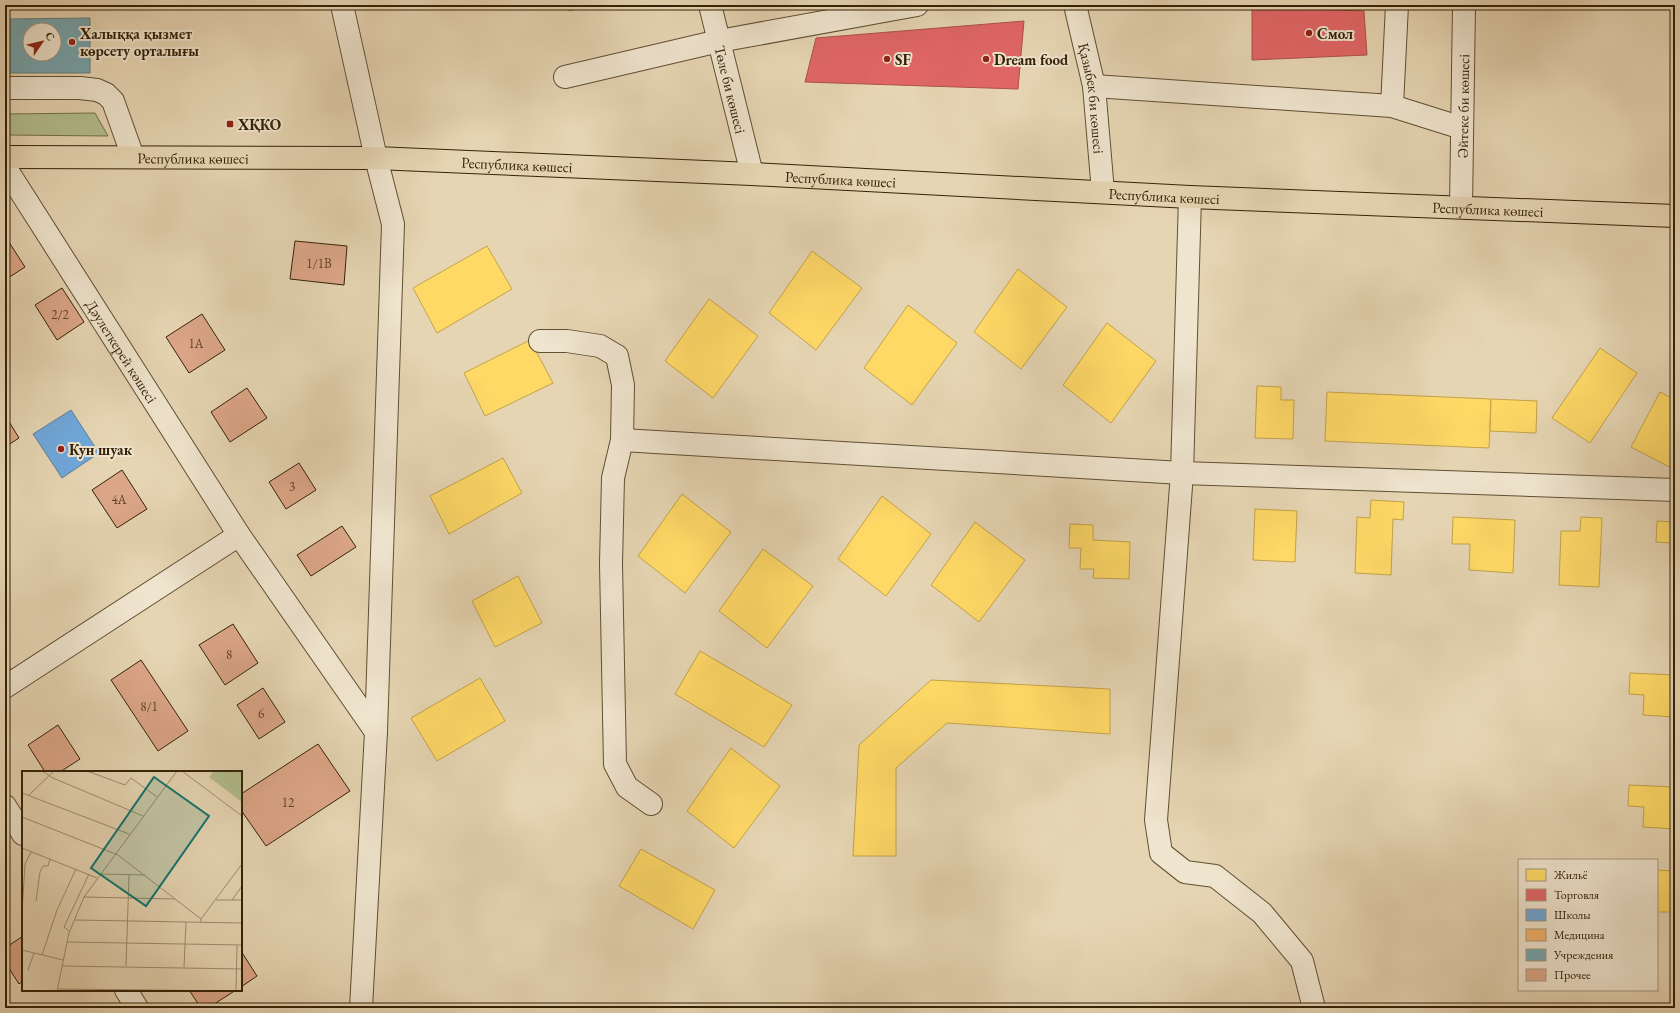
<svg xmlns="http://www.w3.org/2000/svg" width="1680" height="1013" viewBox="0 0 1680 1013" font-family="'EB Garamond',serif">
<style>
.green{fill:#b3be8e;stroke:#74704b}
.homes{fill:#ffd966;stroke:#c2a24a}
.shops{fill:#e06666;stroke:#ac524a}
.schools{fill:#6fa8dc;stroke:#5d809c}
.health{fill:#f6b26b;stroke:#bc874d}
.public{fill:#76a5af;stroke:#627e7d;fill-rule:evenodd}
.building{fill:#dca688;stroke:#342208}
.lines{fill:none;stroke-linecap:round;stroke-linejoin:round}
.minor-casing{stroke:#604f33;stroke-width:24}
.major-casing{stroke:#342208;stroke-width:24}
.minor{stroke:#efe4ce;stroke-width:22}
.major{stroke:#e6d5b3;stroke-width:22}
.poi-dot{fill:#8f2418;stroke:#efe4ce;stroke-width:1.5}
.labels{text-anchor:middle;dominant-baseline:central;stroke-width:4;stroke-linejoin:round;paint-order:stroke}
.number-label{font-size:13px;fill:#5e4328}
.poi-label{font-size:15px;font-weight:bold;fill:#342208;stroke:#efe4ce;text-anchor:start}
.street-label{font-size:15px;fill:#342208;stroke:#efe4ce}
.inset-road{fill:none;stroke:#9f8d6f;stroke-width:1}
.view{fill:#0f766e;fill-opacity:0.15;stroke:#0f766e;stroke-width:2}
.inset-edge{fill:none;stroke:#342208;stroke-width:2}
</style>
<rect width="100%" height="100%" fill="#e6d5b3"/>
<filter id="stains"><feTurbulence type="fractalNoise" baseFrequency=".005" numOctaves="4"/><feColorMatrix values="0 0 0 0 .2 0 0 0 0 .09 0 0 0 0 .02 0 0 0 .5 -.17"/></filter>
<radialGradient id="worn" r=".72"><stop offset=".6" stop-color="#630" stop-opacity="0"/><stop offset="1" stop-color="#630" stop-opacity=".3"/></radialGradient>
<path class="green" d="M95 113 108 136 5 135V114Z"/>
<g class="homes">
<path d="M487 246 512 289 437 333 413 288Z"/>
<path d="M812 251 862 288 816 350 769 313Z"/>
<path d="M1018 269 1067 307 1021 369 974 332Z"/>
<path d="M709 299 758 336 713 398 665 361Z"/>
<path d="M908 305 957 343 912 405 864 368Z"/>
<path d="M1107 323 1156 361 1111 423 1063 385Z"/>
<path d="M530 340 553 383 485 416 464 373Z"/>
<path d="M1600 348 1637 373 1590 443 1552 418Z"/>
<path d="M1257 386 1281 387V400H1294L1293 439 1255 438Z"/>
<path d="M1327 392 1491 399 1489 448 1325 441Z"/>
<path d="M1660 392 1675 400V470L1631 447Z"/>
<path d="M1491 399 1537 401 1536 433 1490 431Z"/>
<path d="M503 458 522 493 449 534 430 496Z"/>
<path d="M682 494 731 532 685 593 638 556Z"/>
<path d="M882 496 931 534 886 596 838 559Z"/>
<path d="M1371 500 1404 502 1403 520 1393 519 1391 575 1355 573 1357 517 1370 518Z"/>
<path d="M1255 509 1297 511 1295 562 1253 560Z"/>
<path d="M1453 517 1515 520 1513 573 1469 570 1470 544H1452Z"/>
<path d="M1581 517 1602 518 1599 587 1559 585 1561 531H1580Z"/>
<path d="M1657 521 1675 522V564L1670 563 1671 543 1656 542Z"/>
<path d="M975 522 1025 560 979 622 931 585Z"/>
<path d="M1070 524 1093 525V540L1130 542 1129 579 1093 578 1094 569H1080L1081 548H1069Z"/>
<path d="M763 549 813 586 767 648 719 611Z"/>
<path d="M518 576 542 623 495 647 472 601Z"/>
<path d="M700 651 792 705 764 747 675 694Z"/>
<path d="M1630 673 1675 675V717L1643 715 1644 695 1629 694Z"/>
<path d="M480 678 505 721 437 761 411 718Z"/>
<path d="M931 680 1110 689V734L947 723 896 768V856H853L859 745Z"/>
<path d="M731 748 780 786 734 848 687 811Z"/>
<path d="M1629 785 1675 787V829L1643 827 1644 807 1628 806Z"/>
<path d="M641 849 715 890 693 929 619 886Z"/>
<path d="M1657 870 1673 871 1672 912H1657Z"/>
</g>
<g class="shops">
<path d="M1252 7 1364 11 1367 55 1252 60Z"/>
<path d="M1024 21 1018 89 805 82 816 38Z"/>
</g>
<path class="schools" d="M71 410 99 453 62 478 33 434Z"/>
<path class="health" d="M568 5H592L569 11Z"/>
<path class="public" d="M90 18V73H5V19ZM30 30H54V54H30Z"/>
<g class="building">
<path d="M5 236 25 267 5 280Z"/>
<path d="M295 241 347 246 344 285 290 279Z"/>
<path d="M62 288 84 322 57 340 35 305Z"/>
<path d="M202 314 225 350 189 373 166 337Z"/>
<path d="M247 388 267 418 230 442 211 412Z"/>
<path d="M5 415 19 438 5 447Z"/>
<path d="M299 463 316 490 286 509 269 482Z"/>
<path d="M122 470 147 509 117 528 92 490Z"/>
<path d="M342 526 356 547 311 576 297 555Z"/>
<path d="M233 624 258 663 225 685 199 645Z"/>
<path d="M141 660 188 731 158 751 111 680Z"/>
<path d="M263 688 285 722 259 739 237 705Z"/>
<path d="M58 725 80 759 60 772H45L28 745Z"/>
<path d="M318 744 350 791 266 846 241 810V794Z"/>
<path d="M23 936V981L19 984 5 962V948Z"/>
<path d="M241 951 257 976 241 987Z"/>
<path d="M189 990H236L208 1008H201Z"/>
</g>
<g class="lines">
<defs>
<g id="minor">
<path d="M342 5 376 158 393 224 376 732 361 1008"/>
<path id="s1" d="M710 5 752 174"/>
<path id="s2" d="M1075 5 1094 86 1103 192"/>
<path d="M565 77 719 41 917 5"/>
<path d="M1094 86 1392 106 1462 128"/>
<path d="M5 88H80L97 90 106 94 113 101 133 157"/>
<path d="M1392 106 1397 5"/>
<path id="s3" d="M5 167 239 535 376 732"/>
<path d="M1190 197 1182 473 1156 820 1161 853 1185 872 1215 876 1262 913 1302 961 1314 1008"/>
<path id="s4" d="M1461 207 1464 5"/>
<path d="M540 341H567L600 346 617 356 623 385 622 440 613 478 611 564 615 764 627 787 651 804"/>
<path d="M622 440 1182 473 1675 490"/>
<path d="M5 687 239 535"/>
<path d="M5 806 23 834"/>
<path d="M126 990 137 1008"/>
</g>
<g id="major">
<path id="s5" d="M5 157 376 158 752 174 1190 197 1675 216"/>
</g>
</defs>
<use href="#minor" class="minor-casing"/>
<use href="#major" class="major-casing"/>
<use href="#minor" class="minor"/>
<use href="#major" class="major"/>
</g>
<g class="poi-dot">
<circle cx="1309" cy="33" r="4"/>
<circle cx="72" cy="42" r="4"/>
<circle cx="887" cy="59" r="4"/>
<circle cx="986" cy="59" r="4"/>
<rect x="226" y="120" width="8" height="8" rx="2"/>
<circle cx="61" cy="449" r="4"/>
</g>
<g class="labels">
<g class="number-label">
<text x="319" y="263">1/1В</text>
<text x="60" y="314">2/2</text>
<text x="196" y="343">1А</text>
<text x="292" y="486">3</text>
<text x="119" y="499">4А</text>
<text x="229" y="654">8</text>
<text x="149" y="706">8/1</text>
<text x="261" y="713">6</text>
<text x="288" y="802">12</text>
</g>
<g class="poi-label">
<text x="80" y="33">Халыққа қызмет<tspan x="80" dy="17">көрсету орталығы</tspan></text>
<text x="1317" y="33">Смол</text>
<text x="895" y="59">SF</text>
<text x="994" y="59">Dream food</text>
<text x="238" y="124">ХҚКО</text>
<text x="69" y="449">Кун шуак</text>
</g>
<g class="street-label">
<text stroke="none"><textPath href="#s1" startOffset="87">Төле би көшесі</textPath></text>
<text stroke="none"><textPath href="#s2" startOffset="95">Қазыбек би көшесі</textPath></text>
<text stroke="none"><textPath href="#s4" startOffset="101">Әйтеке би көшесі</textPath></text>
<text stroke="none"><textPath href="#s5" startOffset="188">Республика көшесі</textPath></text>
<text stroke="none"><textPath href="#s5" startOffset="512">Республика көшесі</textPath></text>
<text stroke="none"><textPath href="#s5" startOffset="836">Республика көшесі</textPath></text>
<text stroke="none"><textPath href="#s5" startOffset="1160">Республика көшесі</textPath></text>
<text stroke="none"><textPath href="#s5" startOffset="1484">Республика көшесі</textPath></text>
<text stroke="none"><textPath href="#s3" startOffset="218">Дәулеткерей көшесі</textPath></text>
</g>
</g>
<g transform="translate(22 771)">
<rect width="220" height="220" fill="#e6d5b3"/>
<path d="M192 0H220V31L187 6Z" fill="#b3be8e"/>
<path class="inset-road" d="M20 0 31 7 121 45M65 0 103 14 109 7 135 26M160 0 220 45M0 22 107 63M7 24 32 0M0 46 96 84 179 148V151M0 77 75 107M78 103 123 104M62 126 153 128M194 129H220M210 129 220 115M14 130 18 101 21 95H26L28 88M0 142 3 93 9 81M179 148 220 93M53 149 220 152M47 160 42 156 67 103M45 171 220 174M0 179 41 189M20 184 35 139 54 98M40 195 220 198M104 195 107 104M162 196 164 151M6 199 12 182M36 218 220 220M35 220 47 162 62 126 155 0M214 220 215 174"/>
<path class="view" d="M132 6 187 45 124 135 69 97Z"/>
<rect width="220" height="220" class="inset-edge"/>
</g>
<rect width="1680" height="1013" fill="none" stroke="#e6d5b3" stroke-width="20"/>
<rect x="6" y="6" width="1668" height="1001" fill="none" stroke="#342208" stroke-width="2"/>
<rect x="10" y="10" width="1660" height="993" fill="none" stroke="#342208"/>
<rect x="1518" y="859" width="140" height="132" fill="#efe4ce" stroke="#a4967f"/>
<rect x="1526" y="869" width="20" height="12" fill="#ffd966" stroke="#a4967f"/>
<text x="1554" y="879" font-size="12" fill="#342208">Жильё</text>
<rect x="1526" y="889" width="20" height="12" fill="#e06666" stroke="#a4967f"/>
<text x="1554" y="899" font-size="12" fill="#342208">Торговля</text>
<rect x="1526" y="909" width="20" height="12" fill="#6fa8dc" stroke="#a4967f"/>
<text x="1554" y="919" font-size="12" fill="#342208">Школы</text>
<rect x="1526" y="929" width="20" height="12" fill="#f6b26b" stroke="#a4967f"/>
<text x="1554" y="939" font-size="12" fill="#342208">Медицина</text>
<rect x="1526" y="949" width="20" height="12" fill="#76a5af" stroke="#a4967f"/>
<text x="1554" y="959" font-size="12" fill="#342208">Учреждения</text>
<rect x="1526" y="969" width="20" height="12" fill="#dca688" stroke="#a4967f"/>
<text x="1554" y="979" font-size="12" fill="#342208">Прочее</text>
<g transform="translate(42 42) rotate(55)"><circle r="19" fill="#efe4ce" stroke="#a4967f"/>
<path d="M0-3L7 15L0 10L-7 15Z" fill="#8f2418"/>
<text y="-6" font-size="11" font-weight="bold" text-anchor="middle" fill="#342208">С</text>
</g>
<rect width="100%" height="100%" filter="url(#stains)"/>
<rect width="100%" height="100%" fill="url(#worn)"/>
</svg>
